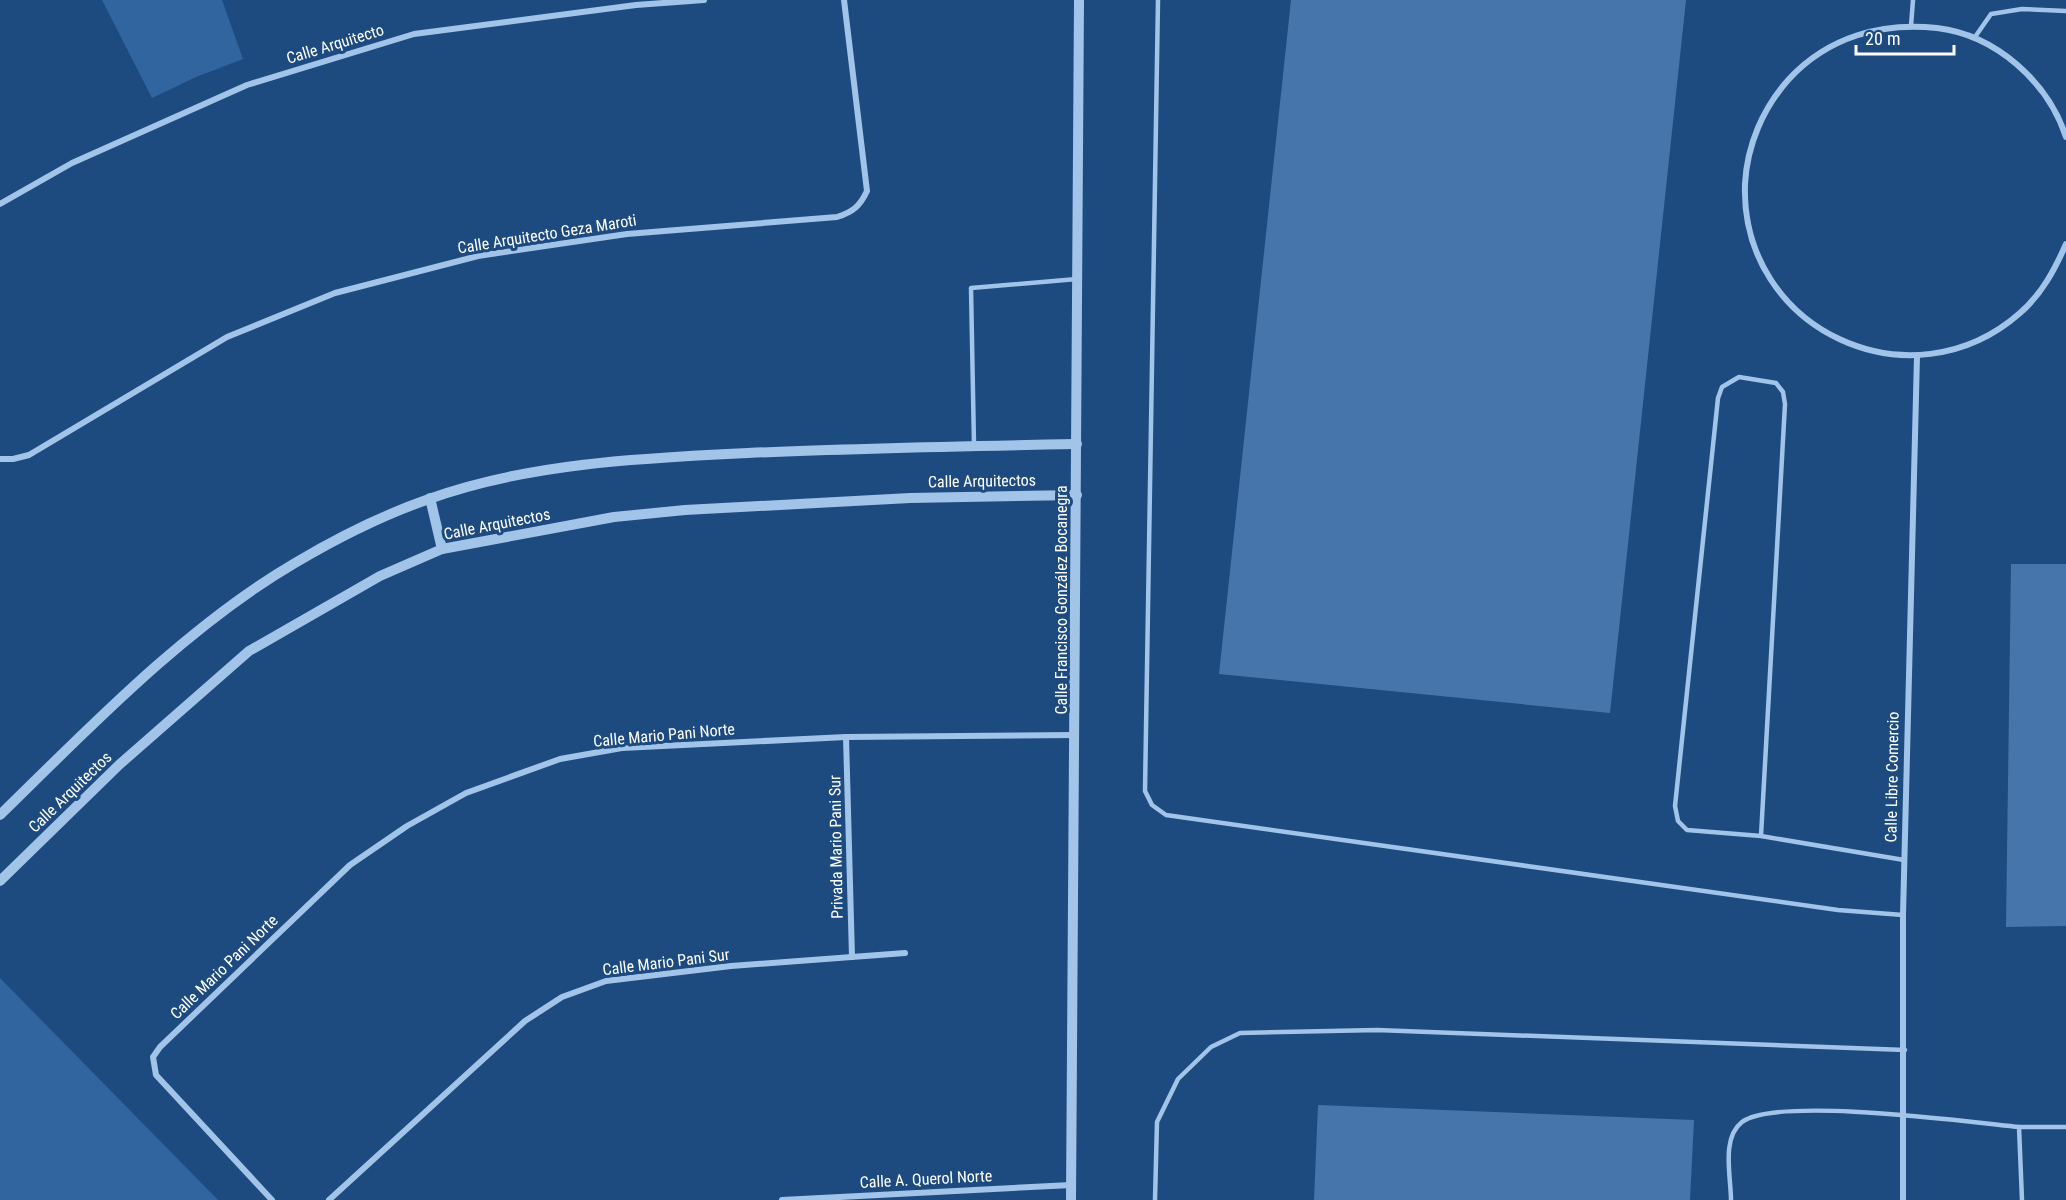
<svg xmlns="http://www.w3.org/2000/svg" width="2066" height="1200" viewBox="0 0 2066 1200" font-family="'Roboto Condensed',sans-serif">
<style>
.green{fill:#31659f}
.building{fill:#4575aa}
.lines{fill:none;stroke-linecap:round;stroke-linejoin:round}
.service{stroke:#a2c4e9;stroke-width:4.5}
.minor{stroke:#a2c4e9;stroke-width:6}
.tertiary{stroke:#a2c4e9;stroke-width:10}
.labels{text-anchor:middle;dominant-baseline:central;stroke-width:6;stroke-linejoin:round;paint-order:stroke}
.street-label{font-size:16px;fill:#fff;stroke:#1d4b80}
</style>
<rect width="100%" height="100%" fill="#1d4b80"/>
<g class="green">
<path d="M102 0H222L243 59 196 77 152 98Z"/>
<path d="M0 978 218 1200H0Z"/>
</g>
<g class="building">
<path d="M1291 0H1686L1610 713 1219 674Z"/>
<path d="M2011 564H2066V926L2006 927Z"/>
<path d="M1318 1105 1694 1120 1690 1200H1314Z"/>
</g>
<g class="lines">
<g class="service">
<path d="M1158 0 1145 791 1152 805 1166 815 1838 910 1903 915"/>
<path d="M1911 26 1913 0"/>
<path d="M1975 37 1991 14 2022 9 2066 11"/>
<path d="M974 445 971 288 1077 279"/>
<path d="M1761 836 1785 404 1783 392 1776 383 1739 377 1722 387 1718 398 1675 806 1678 821 1687 830 1761 836 1904 860"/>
<path d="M2019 1127H2066"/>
<path d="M1155 1200 1157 1122 1178 1079 1211 1047 1240 1033 1377 1030 1905 1050"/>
<path d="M1731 1200C1731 1177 1721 1138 1742 1122 1776 1096 1970 1122 2019 1127L2022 1200"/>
</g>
<g class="minor">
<path d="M2066 137C2048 82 1996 35 1937 28 1881 22 1828 37 1789 79 1763 108 1747 145 1745 184 1740 330 1911 409 2020 313 2042 294 2055 269 2066 244"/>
<path d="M0 204 72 163 247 85 414 34 636 5 704 0"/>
<path d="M0 459H13L29 455 227 337 335 293 478 256 627 234 837 217C853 212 860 206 867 191L844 0"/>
<path d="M846 737 852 957"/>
<path d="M272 1200 156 1075 153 1057 160 1047 350 865 407 826 466 793 560 759 622 748 846 737 1075 735"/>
<path d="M329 1200 525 1021 562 997 606 981 731 966 905 953"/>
<path d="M782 1200 1071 1185"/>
<path d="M1903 1200V915L1917 356"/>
</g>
<g class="tertiary">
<path d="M430 498 442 549"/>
<path d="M0 815C89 728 187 626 295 563 337 538 383 515 429 499 528 463 644 458 748 453 858 448 967 446 1077 444"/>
<path d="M0 881 120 764 249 651 380 576 442 549 614 517 685 510 910 498 1077 495"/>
<path d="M1071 1200 1079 0"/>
</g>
</g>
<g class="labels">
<g class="street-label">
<text transform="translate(335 44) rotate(-17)">Calle Arquitecto</text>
<text transform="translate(547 234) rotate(-9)">Calle Arquitecto Geza Maroti</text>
<text transform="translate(982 481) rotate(-1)">Calle Arquitectos</text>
<text transform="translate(497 524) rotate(-11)">Calle Arquitectos</text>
<text transform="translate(1061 600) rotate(-90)">Calle Francisco González Bocanegra</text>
<text transform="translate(664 735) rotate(-5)">Calle Mario Pani Norte</text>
<text transform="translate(1892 777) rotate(-89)">Calle Libre Comercio</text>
<text transform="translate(70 792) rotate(-44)">Calle Arquitectos</text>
<text transform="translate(836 847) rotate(-91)">Privada Mario Pani Sur</text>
<text transform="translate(666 962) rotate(-7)">Calle Mario Pani Sur</text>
<text transform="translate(224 967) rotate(-44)">Calle Mario Pani Norte</text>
<text transform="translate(926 1179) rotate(-3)">Calle A. Querol Norte</text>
</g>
</g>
<path d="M1856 45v9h98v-9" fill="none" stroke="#ffffff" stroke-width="3"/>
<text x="1865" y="45" font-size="18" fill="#ffffff" stroke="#1d4b80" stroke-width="4.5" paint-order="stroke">20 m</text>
</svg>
